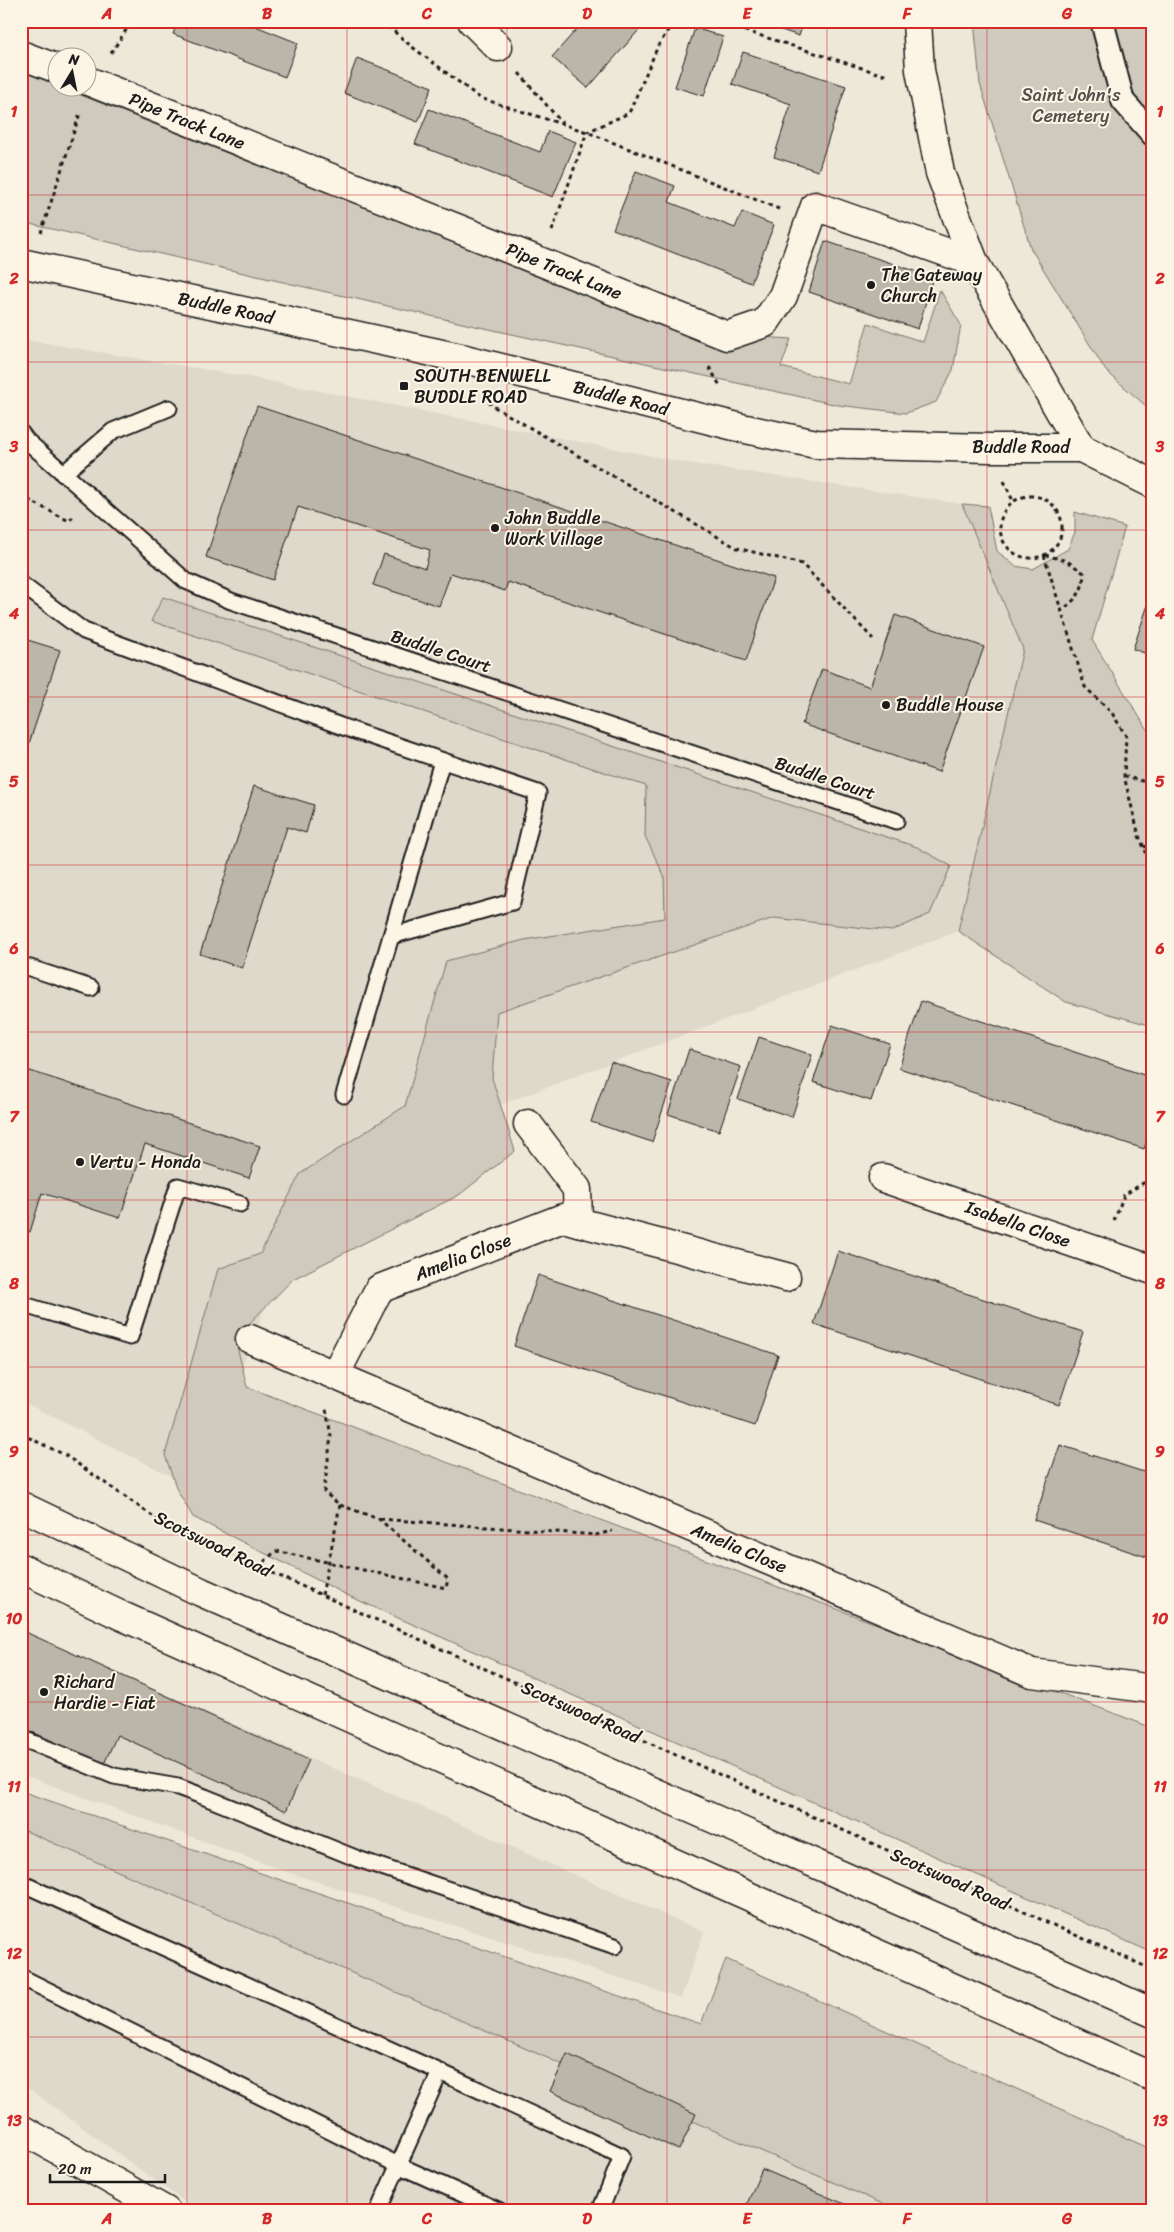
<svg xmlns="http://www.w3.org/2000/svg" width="1174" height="2232" viewBox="0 0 1174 2232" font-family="Sriracha,sans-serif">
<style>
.built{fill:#ded9cb}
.green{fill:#cfcabd;stroke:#76736c}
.building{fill:#bab6aa;stroke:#1c1c1c}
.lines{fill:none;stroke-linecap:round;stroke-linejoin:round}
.service-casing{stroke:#1c1c1c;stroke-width:19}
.pedestrian-casing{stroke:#1c1c1c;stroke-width:26}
.minor-casing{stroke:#1c1c1c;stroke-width:31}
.tertiary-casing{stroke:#1c1c1c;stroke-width:31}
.primary-casing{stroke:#1c1c1c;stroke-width:31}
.path{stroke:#1c1c1c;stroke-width:3;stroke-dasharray:4 4;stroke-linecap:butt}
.service{stroke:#fcf5e5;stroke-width:15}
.pedestrian{stroke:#fcf5e5;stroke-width:22}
.minor{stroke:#fcf5e5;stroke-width:28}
.tertiary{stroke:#fcf5e5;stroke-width:28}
.primary{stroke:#fcf5e5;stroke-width:28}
.grid{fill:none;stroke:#d62828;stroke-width:1;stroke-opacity:0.55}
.poi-dot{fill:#1c1c1c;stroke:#fcf5e5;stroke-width:2}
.labels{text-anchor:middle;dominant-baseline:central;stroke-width:4;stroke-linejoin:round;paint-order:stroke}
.park-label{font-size:18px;fill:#52504c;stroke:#fcf5e5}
.street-label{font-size:18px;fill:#1c1c1c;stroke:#fcf5e5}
.poi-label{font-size:18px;fill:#1c1c1c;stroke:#fcf5e5;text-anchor:start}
.neatline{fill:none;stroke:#d62828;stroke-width:2}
.grid-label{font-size:16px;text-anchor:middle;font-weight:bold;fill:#d62828}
</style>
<rect width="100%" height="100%" fill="#eee8d9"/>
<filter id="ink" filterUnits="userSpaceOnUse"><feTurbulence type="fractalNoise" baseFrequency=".02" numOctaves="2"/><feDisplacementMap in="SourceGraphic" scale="10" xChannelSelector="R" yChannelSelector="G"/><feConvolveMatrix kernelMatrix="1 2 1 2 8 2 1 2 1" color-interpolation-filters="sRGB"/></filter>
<g filter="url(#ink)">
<g class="built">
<path d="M21 339 249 377 687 463 962 504 1023 649 958 931 316 1175 195 1488 21 1401Z"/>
<path d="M21 1630 704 1932 681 1998 287 1872 21 1774Z"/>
<path d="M21 1818 968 2211H197L21 2083Z"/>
</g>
<g class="green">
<path d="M974 21H1153V412L1106 371 1031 249 980 84Z"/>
<path d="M21 71 57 85 58 88H63L727 351 761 337 791 339 781 367 849 384 868 323 923 342 940 290 961 325 953 370 936 402 906 413 838 405 475 326 21 222Z"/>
<path d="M962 504 988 506 997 551 1015 566 1033 569 1068 549 1075 532V512L1125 527 1092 640 1153 739V1026L1066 1002 958 931 1023 649Z"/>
<path d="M163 597 917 847 951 866 930 914 892 931 774 918 497 1012 492 1078 515 1151 459 1195 293 1279 235 1338 247 1387 1153 1728V1953L351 1597 193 1517 177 1490 165 1455 218 1269 260 1254 300 1174 405 1106 446 961 524 940 665 918 664 876 645 836 646 786 151 621Z"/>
<path d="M21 1791 701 2024 726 1959 1153 2150V2211H899L21 1829Z"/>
</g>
<g class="building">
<path d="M178 21H243L298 43 285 77 173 34Z"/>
<path d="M584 21 646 22 588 88 552 57Z"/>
<path d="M755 21H804L799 36Z"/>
<path d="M695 28 723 37 704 96 675 87Z"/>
<path d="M743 52 846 86 818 171 774 157 791 104 732 84Z"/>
<path d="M357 58 432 87 418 122 344 93Z"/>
<path d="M429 109 540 152 548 131 576 142 553 197 415 144Z"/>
<path d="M636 171 675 186 669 202 735 228 742 212 774 225 751 283 613 229Z"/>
<path d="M825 241 933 277 918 329 809 292Z"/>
<path d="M257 406 774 578 746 661 508 582 505 591 451 573 439 606 373 585 384 554 425 568 430 550 298 507 273 580 206 557Z"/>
<path d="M1153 590V656L1133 649Z"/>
<path d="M895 615 984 647 939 772 802 724 822 669 870 687Z"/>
<path d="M21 638 60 650 21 768Z"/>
<path d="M254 786 314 805 306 833 287 827 242 968 200 954Z"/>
<path d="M921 1001 1153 1078V1124L1144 1149 899 1068Z"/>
<path d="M832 1025 890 1044 871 1101 813 1082Z"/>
<path d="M759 1037 812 1055 792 1117 738 1099Z"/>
<path d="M689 1049 741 1067 719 1131 668 1114Z"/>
<path d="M611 1062 672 1082 652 1142 591 1122Z"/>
<path d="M21 1068 260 1146 249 1178 145 1144 120 1218 42 1193 30 1232 21 1229Z"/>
<path d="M838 1251 1083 1332 1059 1405 814 1324Z"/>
<path d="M538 1275 778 1355 755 1426 514 1346Z"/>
<path d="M1060 1445 1153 1475V1559L1034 1520Z"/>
<path d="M21 1630 309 1760 286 1811 117 1735 104 1764 21 1727Z"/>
<path d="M567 2054 696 2114 679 2150 550 2091Z"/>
<path d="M762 2169 861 2211H744Z"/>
</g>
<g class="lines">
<defs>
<g id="service">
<path d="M21 433 27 441 186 581 231 601 896 821"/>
<path d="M63 474 113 431 169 408"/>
<path d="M21 584 84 631 346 728 538 793 512 902 391 936 442 761"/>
<path d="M21 965 91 988"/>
<path d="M344 1095 391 936"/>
<path d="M21 1304 130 1337 178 1186 240 1204"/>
<path d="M21 1738 114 1776 178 1787 205 1797 358 1859 615 1946"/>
<path d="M21 1883 440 2072 622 2156 600 2211"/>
<path d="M21 1977 398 2165 500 2211"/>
<path d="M378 2211 440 2072"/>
</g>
<path id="pedestrian" d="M1102 21 1123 101 1153 135"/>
<g id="minor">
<path d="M472 21 498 47"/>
<path d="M21 55 58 69"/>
<path d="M88 81 727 336 765 323 783 296 815 206 974 262"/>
<path d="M528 1124 577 1189 578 1222"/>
<path d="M883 1178 1153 1270"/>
<path d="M250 1339 1032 1673 1153 1689"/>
<path d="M335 1375 379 1289 563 1218 786 1277"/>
</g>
<g id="tertiary">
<path d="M917 21 920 70 940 173 974 262 1081 448 1153 484"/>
<path d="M21 263 465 359 746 429 816 444 991 448H1081"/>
<path d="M21 2129 166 2211"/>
</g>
<g id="primary">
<path d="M21 1506 201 1592 1153 2013"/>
<path d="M21 1568 122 1616 1153 2077"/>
</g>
</defs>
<use href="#service" class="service-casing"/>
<use href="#pedestrian" class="pedestrian-casing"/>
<use href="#minor" class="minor-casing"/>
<use href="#tertiary" class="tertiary-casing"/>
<use href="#primary" class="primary-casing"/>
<g class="path">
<path d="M382 21 411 46 480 98 587 132 779 209"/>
<path d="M723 21 727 25 887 76"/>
<path d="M111 53 132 21"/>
<path d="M519 73 562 123"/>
<path d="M552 231 587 132 629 113 658 46 674 21"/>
<path d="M41 233 80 113"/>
<path d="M709 367 721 387"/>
<path d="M489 401 491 405 737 548 802 564 873 639"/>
<path d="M1004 481 1013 501"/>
<circle cx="1031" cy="527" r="31"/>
<path d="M21 496 69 521 73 517"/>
<path d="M1044 555 1085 687 1112 713 1126 736 1124 776 1139 836 1148 857 1153 880"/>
<path d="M1045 555 1067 561 1084 573C1083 593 1076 599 1061 611"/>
<path d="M1124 776 1153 784"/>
<path d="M1144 847 1153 845"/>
<path d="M1114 1221 1124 1195 1153 1177"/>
<path d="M21 1434 65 1455 164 1524 1153 1970"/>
<path d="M380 1519 596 1535 612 1531"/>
<path d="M258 1567 276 1551 446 1588 448 1579 379 1519 340 1505 324 1492 331 1436 326 1409"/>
<path d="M322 1595 340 1505"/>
</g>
<use href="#service" class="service"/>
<use href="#pedestrian" class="pedestrian"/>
<use href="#minor" class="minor"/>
<use href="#tertiary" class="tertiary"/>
<use href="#primary" class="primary"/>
</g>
</g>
<path class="grid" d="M187 21V2211M347 21V2211M507 21V2211M667 21V2211M827 21V2211M987 21V2211M21 195H1153M21 362H1153M21 530H1153M21 697H1153M21 865H1153M21 1032H1153M21 1200H1153M21 1367H1153M21 1535H1153M21 1702H1153M21 1870H1153M21 2037H1153"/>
<g class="poi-dot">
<circle cx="871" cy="285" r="5"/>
<rect x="399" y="381" width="10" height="10" rx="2.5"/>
<circle cx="495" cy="528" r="5"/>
<circle cx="886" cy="705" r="5"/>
<circle cx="80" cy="1162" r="5"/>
<circle cx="44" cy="1692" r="5"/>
</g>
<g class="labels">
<g class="park-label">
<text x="1071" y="95">Saint John's<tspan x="1071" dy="21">Cemetery</tspan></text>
</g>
<g class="street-label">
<text transform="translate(187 121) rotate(22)">Pipe Track Lane</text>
<text transform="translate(564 271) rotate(22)">Pipe Track Lane</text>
<text transform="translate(226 308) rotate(12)">Buddle Road</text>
<text transform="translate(621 398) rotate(14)">Buddle Road</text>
<text x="1021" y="447">Buddle Road</text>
<text transform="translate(441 651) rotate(18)">Buddle Court</text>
<text transform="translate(825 778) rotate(18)">Buddle Court</text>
<text transform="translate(1018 1224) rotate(19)">Isabella Close</text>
<text transform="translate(463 1257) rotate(-21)">Amelia Close</text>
<text transform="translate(213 1544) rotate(26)">Scotswood Road</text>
<text transform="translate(739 1548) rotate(23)">Amelia Close</text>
<text transform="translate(581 1712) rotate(24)">Scotswood Road</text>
<text transform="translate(950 1879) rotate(24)">Scotswood Road</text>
</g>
<g class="poi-label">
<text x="881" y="275">The Gateway<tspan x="881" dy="21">Church</tspan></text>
<text x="414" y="376">SOUTH BENWELL<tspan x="414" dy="21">BUDDLE ROAD</tspan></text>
<text x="505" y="518">John Buddle<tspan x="505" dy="21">Work Village</tspan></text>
<text x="896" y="705">Buddle House</text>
<text x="90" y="1162">Vertu - Honda</text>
<text x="54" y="1682">Richard<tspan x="54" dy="21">Hardie - Fiat</tspan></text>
</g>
</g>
<rect width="1174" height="2232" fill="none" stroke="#fcf5e5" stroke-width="55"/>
<g transform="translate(72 72) rotate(10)"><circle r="24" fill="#fcf5e5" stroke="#a29e95"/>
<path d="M0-4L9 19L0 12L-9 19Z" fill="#1c1c1c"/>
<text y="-8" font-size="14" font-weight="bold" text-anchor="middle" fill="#1c1c1c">N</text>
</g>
<path d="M50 2174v8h115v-8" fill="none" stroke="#1c1c1c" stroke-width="2.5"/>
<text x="58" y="2174" font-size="15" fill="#1c1c1c" stroke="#fcf5e5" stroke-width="4" paint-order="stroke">20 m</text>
<rect x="28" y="28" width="1118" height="2176" class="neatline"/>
<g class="grid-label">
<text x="107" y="19">A</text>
<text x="267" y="19">B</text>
<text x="427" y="19">C</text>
<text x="587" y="19">D</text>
<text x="747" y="19">E</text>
<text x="907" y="19">F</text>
<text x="1067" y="19">G</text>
<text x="14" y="117">1</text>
<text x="1160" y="117">1</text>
<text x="14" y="284">2</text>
<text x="1160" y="284">2</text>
<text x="14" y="452">3</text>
<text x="1160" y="452">3</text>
<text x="14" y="619">4</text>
<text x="1160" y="619">4</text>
<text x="14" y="787">5</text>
<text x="1160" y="787">5</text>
<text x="14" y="954">6</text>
<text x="1160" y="954">6</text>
<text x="14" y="1122">7</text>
<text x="1160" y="1122">7</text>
<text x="14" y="1289">8</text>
<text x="1160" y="1289">8</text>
<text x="14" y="1457">9</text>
<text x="1160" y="1457">9</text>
<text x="14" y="1624">10</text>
<text x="1160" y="1624">10</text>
<text x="14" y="1792">11</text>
<text x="1160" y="1792">11</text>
<text x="14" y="1959">12</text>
<text x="1160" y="1959">12</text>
<text x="14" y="2126">13</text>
<text x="1160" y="2126">13</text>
<text x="107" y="2224">A</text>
<text x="267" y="2224">B</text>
<text x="427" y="2224">C</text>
<text x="587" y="2224">D</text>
<text x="747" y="2224">E</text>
<text x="907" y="2224">F</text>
<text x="1067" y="2224">G</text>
</g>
</svg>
